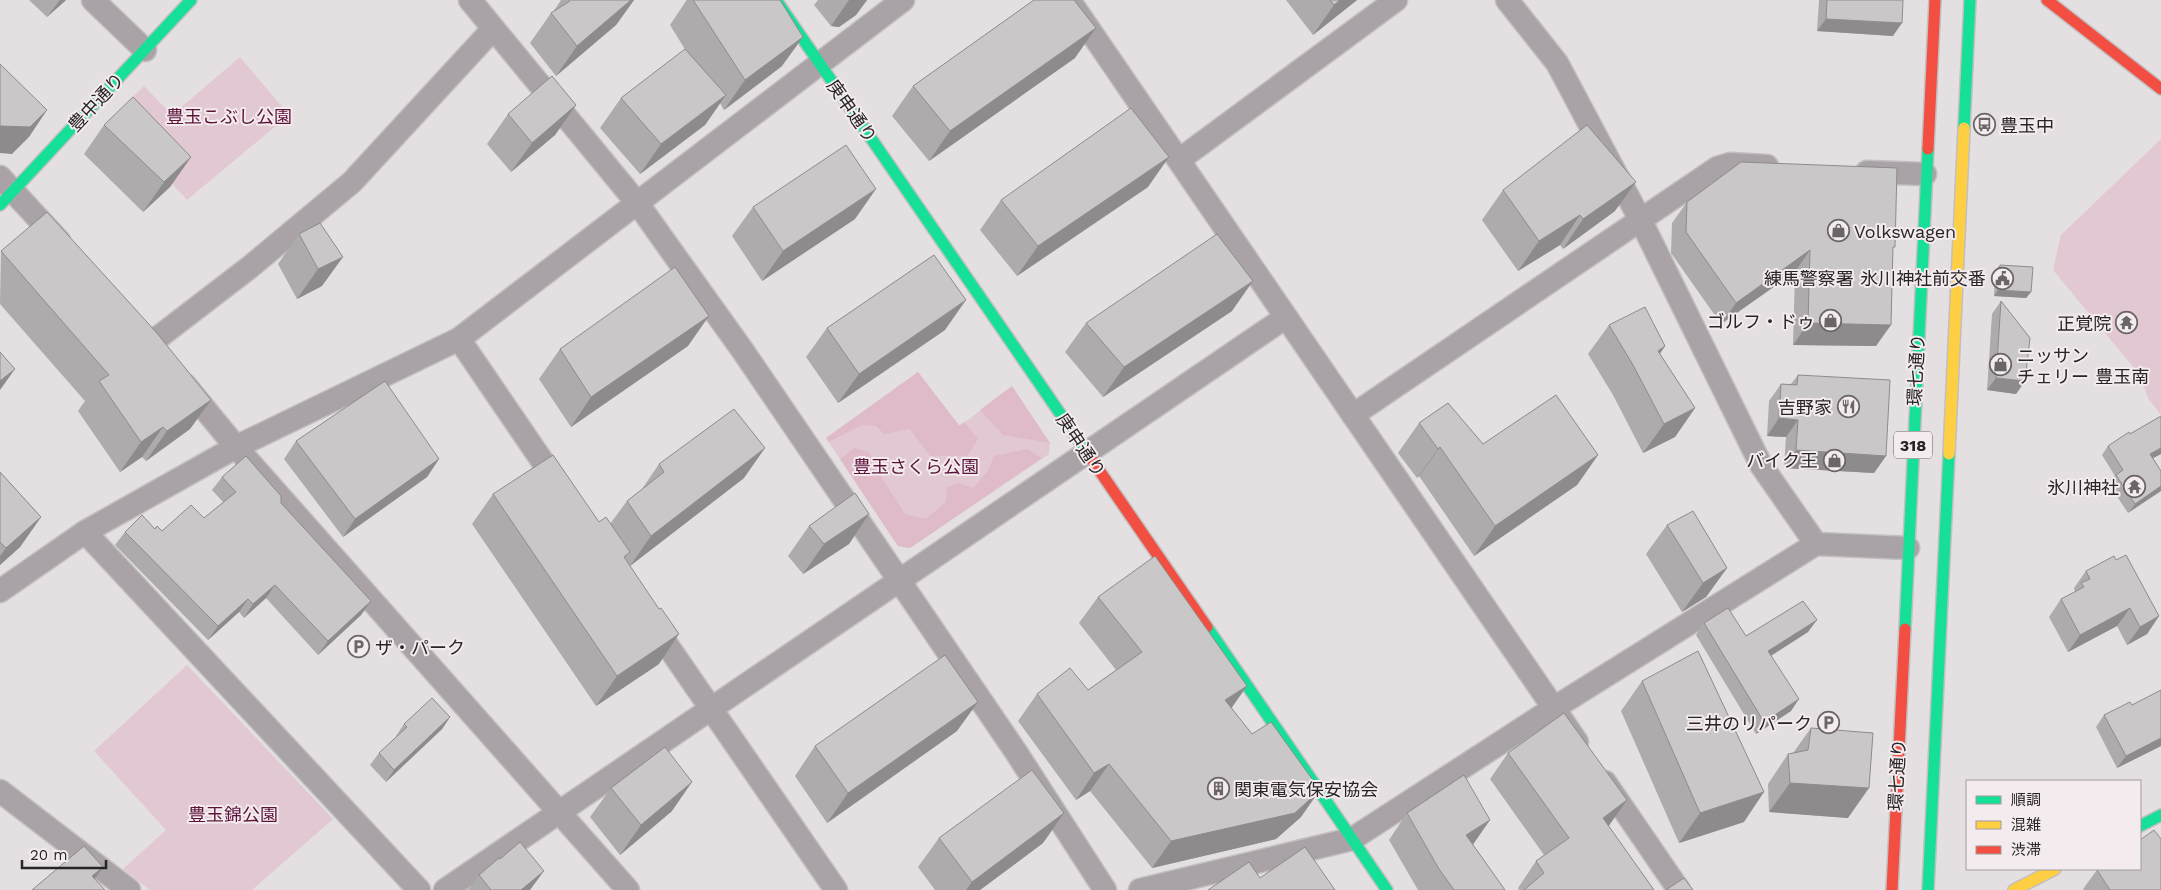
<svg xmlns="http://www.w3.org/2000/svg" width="2161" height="890" viewBox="0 0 2161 890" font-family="'Work Sans','Noto Sans JP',sans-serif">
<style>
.green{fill:#e1c8d2}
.forest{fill:#dfbbca}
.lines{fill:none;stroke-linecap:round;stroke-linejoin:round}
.street-casing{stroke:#c1bfc0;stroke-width:25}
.fast-casing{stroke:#c1bfc0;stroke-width:14}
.slow-casing{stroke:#c1bfc0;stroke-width:14}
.jam-casing{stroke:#c1bfc0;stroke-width:14}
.street{stroke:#a9a2a6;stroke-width:22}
.fast{stroke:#16e098;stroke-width:11}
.slow{stroke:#ffcf43;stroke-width:11}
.jam{stroke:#f24e42;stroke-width:11}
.wall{fill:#aeabac}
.shaded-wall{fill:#8d8b8c}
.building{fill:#cac7c8;stroke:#8d8b8c}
.labels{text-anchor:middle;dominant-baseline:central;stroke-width:4;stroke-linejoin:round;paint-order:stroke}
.shield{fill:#f3ebee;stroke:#656062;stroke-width:1}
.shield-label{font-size:16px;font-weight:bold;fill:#282526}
.street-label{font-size:18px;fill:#282526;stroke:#f3ebee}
.park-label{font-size:18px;fill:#5b133a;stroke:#f3ebee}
.poi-label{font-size:18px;fill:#282526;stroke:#f3ebee;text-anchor:end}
</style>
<rect width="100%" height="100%" fill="#e4e0e2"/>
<g class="green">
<path d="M240 57 289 115 187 200 111 118 144 86 172 115Z"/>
<path d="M2161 139V415L2148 398 2140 375 2053 270 2061 235Z"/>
<path d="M918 372 960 426 1012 386 1050 443 1049 454 910 548 898 546 826 438Z"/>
<path d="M187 665 333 819 252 890H150L123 869 166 830 94 751Z"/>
</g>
<g class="forest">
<path d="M918 372 959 426 964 422 978 439 967 456H930L910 429 884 434 876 426 862 425 829 442 826 438Z"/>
<path d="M1012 386 1050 443 1003 435 980 410Z"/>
<path d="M854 448 869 452 880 475 905 514 926 519 946 502 947 487 959 483 973 488 988 471 994 456 1027 449 1042 458 910 548 898 546 840 459Z"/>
</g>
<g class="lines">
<defs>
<g id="street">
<path d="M93 0 145 50"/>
<path d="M470 0 638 204 670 249 743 351 1016 752 1105 890"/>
<path d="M1069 0 1577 742"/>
<path d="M1507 0 1557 63 1641 221 1761 465 1816 544"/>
<path d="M1179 160 1396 0"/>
<path d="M1867 172 1925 174"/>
<path d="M0 177 59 241"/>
<path d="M459 339 560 487"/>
<path d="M151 343 250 267 352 182 493 29"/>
<path d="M185 385 236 447 628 890"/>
<path d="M1353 415 1717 168 1730 164 1767 166"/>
<path d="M85 532 419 890"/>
<path d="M0 591 85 532 236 447 459 339 903 0"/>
<path d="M652 623 836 890"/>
<path d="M1605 782 1679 890"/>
<path d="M0 791 129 890"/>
<path d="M445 890 1286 317"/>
<path d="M1140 890 1352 839 1554 708 1816 544 1908 548"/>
</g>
<g id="fast">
<path d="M776 0 1090 457"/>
<path d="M1964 128 1970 0"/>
<path d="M0 205 191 0"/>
<path d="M1207 627 1387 890"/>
<path d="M1905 629 1928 149"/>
<path d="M2140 826 2161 815"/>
<path d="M1928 890 1949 454"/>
</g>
<g id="slow">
<path d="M1949 454 1964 128"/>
<path d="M2014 890 2055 869"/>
</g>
<g id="jam">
<path d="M2047 0 2161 89"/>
<path d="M1928 149 1935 0"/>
<path d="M1090 457 1207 627"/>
<path d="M1892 890 1905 629"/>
</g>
</defs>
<use href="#street" class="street-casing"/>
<use href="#fast" class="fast-casing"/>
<use href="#slow" class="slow-casing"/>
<use href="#jam" class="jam-casing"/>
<use href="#street" class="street"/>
<use href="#fast" class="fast"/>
<use href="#slow" class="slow"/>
<use href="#jam" class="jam"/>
</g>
<g class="wall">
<path d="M29 0H66L47 17Z"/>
<path d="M561 0H634L616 25 556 76 530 43 551 13 553 12Z"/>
<path d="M686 0H780L782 66 724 110 720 103 705 125 640 174 600 128 621 98 686 51 670 25 686 1Z"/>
<path d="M818 0H867L856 15 839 27 831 26 814 5Z"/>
<path d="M1286 0H1357L1313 35Z"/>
<path d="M1819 0H1903L1893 36 1817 31Z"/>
<path d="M1075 58 929 161 892 116 913 86Z"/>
<path d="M576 105 555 135 511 172 487 144 508 114Z"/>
<path d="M104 125 191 157 170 187 143 212 84 154Z"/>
<path d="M1148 187 1017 276 980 230 1001 200Z"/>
<path d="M1503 190 1615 211 1563 249 1560 245 1518 271 1482 220Z"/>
<path d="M1687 202 1893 250 1876 346 1793 345 1795 272 1721 324 1671 253 1672 223Z"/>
<path d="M753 207 855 219 762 281 732 236Z"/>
<path d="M320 223 322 286 297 299 278 264 299 234Z"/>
<path d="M1 251 211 400 190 429 146 461 142 457 120 472 78 411 85 401 0 304Z"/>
<path d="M2000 265 2031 292 2026 298 1994 296 1995 271Z"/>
<path d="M2001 301 2025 381 2016 394 1987 390 1992 314Z"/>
<path d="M1232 311 1103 397 1065 352 1086 323Z"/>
<path d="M1609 325 1665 346 1660 354 1695 408 1675 437 1643 453 1613 395 1588 354Z"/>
<path d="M827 328 945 330 838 403 806 357Z"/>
<path d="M688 346 571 427 539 379 560 349Z"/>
<path d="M1798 375 1886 456 1874 473 1784 468 1786 437 1767 436 1769 401 1781 384H1791Z"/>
<path d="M2161 416V454L2153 458 2161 471 2128 513 2109 484 2115 476 2102 455 2108 446Z"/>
<path d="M1419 423 1483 444 1598 455 1577 485 1474 556 1419 476 1417 478 1398 453Z"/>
<path d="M296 441 439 459 427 477 343 537 284 459Z"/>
<path d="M659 464 744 478 630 566 625 560 659 664 596 706 472 524 493 494 599 522 610 524 627 501 642 489Z"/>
<path d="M0 472 41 517 20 547 0 565Z"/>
<path d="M222 477 281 503 371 601 361 615 318 655 266 598 244 618 239 612 208 640 115 545 125 532 155 529 162 531 204 518 223 502 212 490Z"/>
<path d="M869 514 849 544 803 574 788 556 809 526Z"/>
<path d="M1667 525 1727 568 1706 597 1682 612 1646 554Z"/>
<path d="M2116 560 2159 616 2147 634 2127 645 2117 626 2068 652 2049 617 2061 599 2075 592 2074 588 2086 571Z"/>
<path d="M1098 597 1232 708 1301 817 1276 839 1152 868 1090 791 1076 800 1018 721 1037 694 1088 690 1116 670 1079 623Z"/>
<path d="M1704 623 1746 636 1808 632 1771 656 1791 711 1756 734 1696 635Z"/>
<path d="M1642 681 1744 822 1679 843 1621 711Z"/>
<path d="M2132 705 2161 746 2117 768 2096 727 2104 715Z"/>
<path d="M450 717 442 729 386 782 370 765 379 753 396 737V736L404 724Z"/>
<path d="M1811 728 1848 818 1769 812 1768 784 1788 754 1793 753Z"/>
<path d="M957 731 827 823 795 776 815 746Z"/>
<path d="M1508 753 1608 826 1654 890H1519L1518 888 1536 861 1544 855 1490 779Z"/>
<path d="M611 788 672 811 620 855 590 817Z"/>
<path d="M1064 813 1043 843 980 890H935L918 867 939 838Z"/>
<path d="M1407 813 1473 845 1505 890H1418L1389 840Z"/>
<path d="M2097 870 2161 890H2084L2083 889Z"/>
<path d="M479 875 530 890H468Z"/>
</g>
<g class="shaded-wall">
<path d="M60 0H66L47 17Z"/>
<path d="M631 0H634L616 25 556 76 577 46Z"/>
<path d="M849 0H867L856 15 839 27 831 26Z"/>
<path d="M1340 0H1357L1313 35 1334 5Z"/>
<path d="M1826 19 1902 23 1893 36 1817 31Z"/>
<path d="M1096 28 1075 58 929 161 950 131Z"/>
<path d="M803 37 782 66 724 110 745 80Z"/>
<path d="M726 95 705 125 640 174 661 144Z"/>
<path d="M576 105 555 135 511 172 532 143Z"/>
<path d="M47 110 29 137 12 154 0 153V126Z"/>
<path d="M191 157 170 187 143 212 164 182Z"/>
<path d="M1169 157 1148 187 1017 276 1038 246Z"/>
<path d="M1636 182 1615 211 1563 249 1583 219Z"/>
<path d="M876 189 855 219 762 281 783 251Z"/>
<path d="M1580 215 1560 245 1518 271 1539 241Z"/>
<path d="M1810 250 1795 272 1721 324 1736 303Z"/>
<path d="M343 257 322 286 297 299 318 269Z"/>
<path d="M1253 281 1232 311 1103 397 1124 367Z"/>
<path d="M1998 290 2031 292 2026 298 1994 296Z"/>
<path d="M966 300 945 330 838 403 859 374Z"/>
<path d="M709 316 688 346 571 427 591 397Z"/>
<path d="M1808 323 1891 325 1876 346 1793 345Z"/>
<path d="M1665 346 1644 376 1658 351Z"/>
<path d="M15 369 0 390V381Z"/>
<path d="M1996 378 2025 381 2016 394 1987 390Z"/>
<path d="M211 400 190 429 146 461 167 431Z"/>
<path d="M1695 408 1675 437 1643 453 1664 424Z"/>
<path d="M1779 418 1798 420 1786 437 1767 436Z"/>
<path d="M163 427 142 457 120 472 141 442Z"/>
<path d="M1440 447 1419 476 1417 478 1438 449Z"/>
<path d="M765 448 744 478 630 566 651 536Z"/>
<path d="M2161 448V454L2143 463 2150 454Z"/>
<path d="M1796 450 1886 456 1874 473 1784 468Z"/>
<path d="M1598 455 1577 485 1474 556 1495 526Z"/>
<path d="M439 459 427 477 343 537 355 519Z"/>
<path d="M2161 486V491L2128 513 2135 504Z"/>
<path d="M869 514 849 544 803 574 824 544Z"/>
<path d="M41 517 20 547 0 565V556L6 548Z"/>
<path d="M1727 568 1706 597 1682 612 1703 583Z"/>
<path d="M275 585 266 598 244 618 253 604Z"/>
<path d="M248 599 239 612 208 640 218 626Z"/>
<path d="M371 601 361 615 318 655 328 641Z"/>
<path d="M2130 608 2117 626 2068 652 2080 635Z"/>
<path d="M2159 616 2147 634 2127 645 2140 627Z"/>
<path d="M1817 620 1808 632 1759 663 1768 651Z"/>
<path d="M679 634 659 664 596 706 617 676Z"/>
<path d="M1247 686 1228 713 1225 700Z"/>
<path d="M1799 699 1791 711 1756 734 1764 722Z"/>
<path d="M978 702 957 731 827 823 848 793Z"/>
<path d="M450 717 442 729 386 782 394 770Z"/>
<path d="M2161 738V746L2117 768 2126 756Z"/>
<path d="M1109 764 1090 791 1076 800 1094 773Z"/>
<path d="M692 782 672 811 620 855 641 825Z"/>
<path d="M1790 783 1869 788 1848 818 1769 812Z"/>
<path d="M1320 790 1301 817 1276 839 1152 868 1171 841Z"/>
<path d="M1764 792 1744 822 1679 843 1700 813Z"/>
<path d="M1627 800 1608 827 1603 818Z"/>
<path d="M1064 813 1043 843 980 890H966L972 882Z"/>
<path d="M1490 820 1472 846 1466 835Z"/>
<path d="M103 867 87 890 92 876Z"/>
<path d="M544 871 530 890H521Z"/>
</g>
<g class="building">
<path d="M569 0H631L577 46 551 13 570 1Z"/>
<path d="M693 0H780L803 37 745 80Z"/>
<path d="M1034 0H1074L1096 28 950 131 913 86Z"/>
<path d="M1330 0H1340L1334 5Z"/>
<path d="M1827 0H1903L1902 23 1826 19Z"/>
<path d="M685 49 726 95 661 144 621 98Z"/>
<path d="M0 64 47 110 30 127 0 126Z"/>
<path d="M552 76 576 105 532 143 508 114Z"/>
<path d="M133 97 191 157 164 182 104 125Z"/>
<path d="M1131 108 1169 157 1038 246 1001 200Z"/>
<path d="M1587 125 1636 182 1583 219 1580 215 1539 241 1503 190Z"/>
<path d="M846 145 876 189 783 251 753 207Z"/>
<path d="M1741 162 1897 168 1895 247H1893L1891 325 1808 323 1810 250 1736 303 1686 232 1687 202Z"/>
<path d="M47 212 156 332 211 400 167 431 163 427 141 442 99 381 109 375 1 251Z"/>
<path d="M320 223 343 257 318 269 299 234Z"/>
<path d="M1217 234 1253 281 1124 367 1086 323Z"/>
<path d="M934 255 966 300 859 374 827 328Z"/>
<path d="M2000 265 2033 267 2031 292 1998 290Z"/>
<path d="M675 267 709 316 591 397 560 349Z"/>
<path d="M2001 301 2030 338 2025 381 1996 378Z"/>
<path d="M1645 307 1665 346 1658 351 1695 408 1664 424 1633 365 1609 325Z"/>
<path d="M0 352 15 369 0 381Z"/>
<path d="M1798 375 1890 380 1886 456 1796 450 1798 420 1779 418 1781 384 1797 385Z"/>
<path d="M385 381 439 459 355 519 296 441Z"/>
<path d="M1556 395 1598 455 1495 526 1440 447 1438 449 1419 423 1448 403 1483 444Z"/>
<path d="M734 409 765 448 651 536 627 501 664 472 659 464Z"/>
<path d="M2161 416V448L2150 454 2161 471V486L2135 504 2116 475 2123 470 2108 446 2129 432 2130 434Z"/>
<path d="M553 455 599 522 606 517 630 552 624 557 659 609 661 608 679 634 617 676 493 494Z"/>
<path d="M246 456 281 496V503L371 601 328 641 275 585 253 604 248 599 218 626 125 532 142 515 155 529 157 526 162 531 191 505 204 518 236 492 222 477Z"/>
<path d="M0 472 41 517 6 548 0 542Z"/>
<path d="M855 493 869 514 824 544 809 526Z"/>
<path d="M1693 511 1727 568 1703 583 1667 525Z"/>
<path d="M2126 555 2159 616 2140 627 2130 608 2080 635 2061 599 2084 587 2081 583 2090 579 2086 571 2114 556 2116 560Z"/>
<path d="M1155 556 1247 686 1225 700 1252 734 1271 722 1320 790 1295 813 1171 841 1109 764 1094 773 1037 694 1070 668 1088 690 1142 652 1098 597Z"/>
<path d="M1803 601 1817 620 1768 651 1799 699 1764 722 1704 623 1728 608 1746 636Z"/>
<path d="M1698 651 1764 792 1700 813 1642 681Z"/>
<path d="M945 655 978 702 848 793 815 746Z"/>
<path d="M2161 690V738L2126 756 2104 715 2130 702 2132 705Z"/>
<path d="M432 698 450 717 394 770 379 753 407 727 404 724Z"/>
<path d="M1564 713 1627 800 1603 818 1654 890H1524L1544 873 1536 861 1569 838 1508 753Z"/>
<path d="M1811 728 1873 733 1869 788 1790 783 1788 754 1808 750Z"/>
<path d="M665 747 692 782 641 825 611 788Z"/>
<path d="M1032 770 1064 813 972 882 939 838Z"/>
<path d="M1464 775 1490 820 1466 835 1505 890H1454L1439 869 1407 813Z"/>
<path d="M2154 830 2161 839V890H2110L2097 870 2098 869H2140V840Z"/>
<path d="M520 842 544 871 521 890H491L479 875 499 858 500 859Z"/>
<path d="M84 846 103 867 92 876 105 890H32Z"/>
<path d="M1305 847 1335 890H1208L1249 862 1260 878Z"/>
<path d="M1684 878 1693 890H1666Z"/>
</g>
<defs>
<symbol id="bus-ring" viewBox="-11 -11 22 22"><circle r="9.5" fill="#f3ebee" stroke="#6a6668" stroke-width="1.5"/><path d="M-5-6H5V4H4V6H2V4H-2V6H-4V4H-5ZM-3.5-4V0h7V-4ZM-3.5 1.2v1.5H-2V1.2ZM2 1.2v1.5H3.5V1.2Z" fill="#6a6668"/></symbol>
<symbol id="shop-ring" viewBox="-11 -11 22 22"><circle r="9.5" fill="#f3ebee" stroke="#6a6668" stroke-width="1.5"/><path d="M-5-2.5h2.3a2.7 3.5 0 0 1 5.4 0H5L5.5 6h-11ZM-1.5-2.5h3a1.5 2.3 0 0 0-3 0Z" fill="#6a6668"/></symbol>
<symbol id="civic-ring" viewBox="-11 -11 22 22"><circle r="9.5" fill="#f3ebee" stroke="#6a6668" stroke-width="1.5"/><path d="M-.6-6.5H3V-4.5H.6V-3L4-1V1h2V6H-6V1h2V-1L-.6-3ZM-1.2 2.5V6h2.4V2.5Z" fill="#6a6668"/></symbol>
<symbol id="temple-ring" viewBox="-11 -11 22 22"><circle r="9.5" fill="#f3ebee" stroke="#6a6668" stroke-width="1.5"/><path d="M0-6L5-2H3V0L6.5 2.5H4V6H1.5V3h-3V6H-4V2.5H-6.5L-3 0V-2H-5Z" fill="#6a6668"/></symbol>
<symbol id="restaurant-ring" viewBox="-11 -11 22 22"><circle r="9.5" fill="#f3ebee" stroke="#6a6668" stroke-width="1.5"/><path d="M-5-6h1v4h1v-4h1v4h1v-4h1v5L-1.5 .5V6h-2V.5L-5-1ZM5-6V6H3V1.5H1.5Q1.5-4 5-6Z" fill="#6a6668"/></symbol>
<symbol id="parking-ring" viewBox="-11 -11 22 22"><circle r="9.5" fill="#f3ebee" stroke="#6a6668" stroke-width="1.5"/><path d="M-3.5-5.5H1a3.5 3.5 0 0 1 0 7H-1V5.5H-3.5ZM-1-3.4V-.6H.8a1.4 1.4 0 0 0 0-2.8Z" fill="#6a6668"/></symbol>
<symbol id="building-ring" viewBox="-11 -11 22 22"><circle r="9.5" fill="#f3ebee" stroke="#6a6668" stroke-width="1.5"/><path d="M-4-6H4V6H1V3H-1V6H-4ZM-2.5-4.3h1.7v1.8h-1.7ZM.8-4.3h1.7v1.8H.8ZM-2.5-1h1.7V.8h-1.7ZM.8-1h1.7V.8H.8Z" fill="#6a6668"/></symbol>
</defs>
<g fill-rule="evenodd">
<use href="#bus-ring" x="1972" y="112" width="25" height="25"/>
<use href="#shop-ring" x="1826" y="218" width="25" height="25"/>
<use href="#civic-ring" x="1990" y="266" width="25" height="25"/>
<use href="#shop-ring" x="1818" y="308" width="25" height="25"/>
<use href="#temple-ring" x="2114" y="310" width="25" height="25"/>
<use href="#shop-ring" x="1988" y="352" width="25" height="25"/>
<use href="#restaurant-ring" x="1836" y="394" width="25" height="25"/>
<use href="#shop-ring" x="1822" y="448" width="25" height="25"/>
<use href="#temple-ring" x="2122" y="474" width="25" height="25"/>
<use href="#parking-ring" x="346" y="634" width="25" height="25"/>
<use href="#parking-ring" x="1816" y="710" width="25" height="25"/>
<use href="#building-ring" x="1206" y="776" width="25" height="25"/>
</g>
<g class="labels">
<rect class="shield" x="1894" y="431.5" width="38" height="27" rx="4"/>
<g class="shield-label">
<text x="1913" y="445">318</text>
</g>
<g class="street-label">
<text transform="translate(96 102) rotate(-47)">豊中通り</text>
<text transform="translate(852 111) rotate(55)">庚申通り</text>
<text transform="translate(1916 370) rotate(-87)">環七通り</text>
<text transform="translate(1081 445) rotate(56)">庚申通り</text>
<text transform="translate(1897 775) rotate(-87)">環七通り</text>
</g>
<g class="park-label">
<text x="229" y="116">豊玉こぶし公園</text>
<text x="916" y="466">豊玉さくら公園</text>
<text x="233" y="814">豊玉錦公園</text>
</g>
<g class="poi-label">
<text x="2000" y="125" text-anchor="start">豊玉中</text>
<text x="1854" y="231" text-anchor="start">Volkswagen</text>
<text x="1986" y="278">練馬警察署 氷川神社前交番</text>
<text x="1815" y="321">ゴルフ・ドゥ</text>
<text x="2111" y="323">正覚院</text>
<text x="2017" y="355" text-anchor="start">ニッサン<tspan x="2017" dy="21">チェリー 豊玉南</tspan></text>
<text x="1832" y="407">吉野家</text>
<text x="1818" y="460">バイク王</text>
<text x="2119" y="487">氷川神社</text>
<text x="375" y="647" text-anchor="start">ザ・パーク</text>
<text x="1812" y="723">三井のリパーク</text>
<text x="1234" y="789" text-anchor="start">関東電気保安協会</text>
</g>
</g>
<rect x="1966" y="780" width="175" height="90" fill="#f3ebee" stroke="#a29c9e"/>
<rect x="1976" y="796" width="25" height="8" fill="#16e098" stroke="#a29c9e"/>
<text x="2011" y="805" font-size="15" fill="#282526">順調</text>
<rect x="1976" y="821" width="25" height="8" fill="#ffcf43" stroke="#a29c9e"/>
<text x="2011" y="830" font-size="15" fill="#282526">混雑</text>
<rect x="1976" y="846" width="25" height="8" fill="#f24e42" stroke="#a29c9e"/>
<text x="2011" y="855" font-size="15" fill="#282526">渋滞</text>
<path d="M22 860v8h84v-8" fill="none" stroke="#282526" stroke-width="2.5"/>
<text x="30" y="860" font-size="15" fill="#282526" stroke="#f3ebee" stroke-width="4" paint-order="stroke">20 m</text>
</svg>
